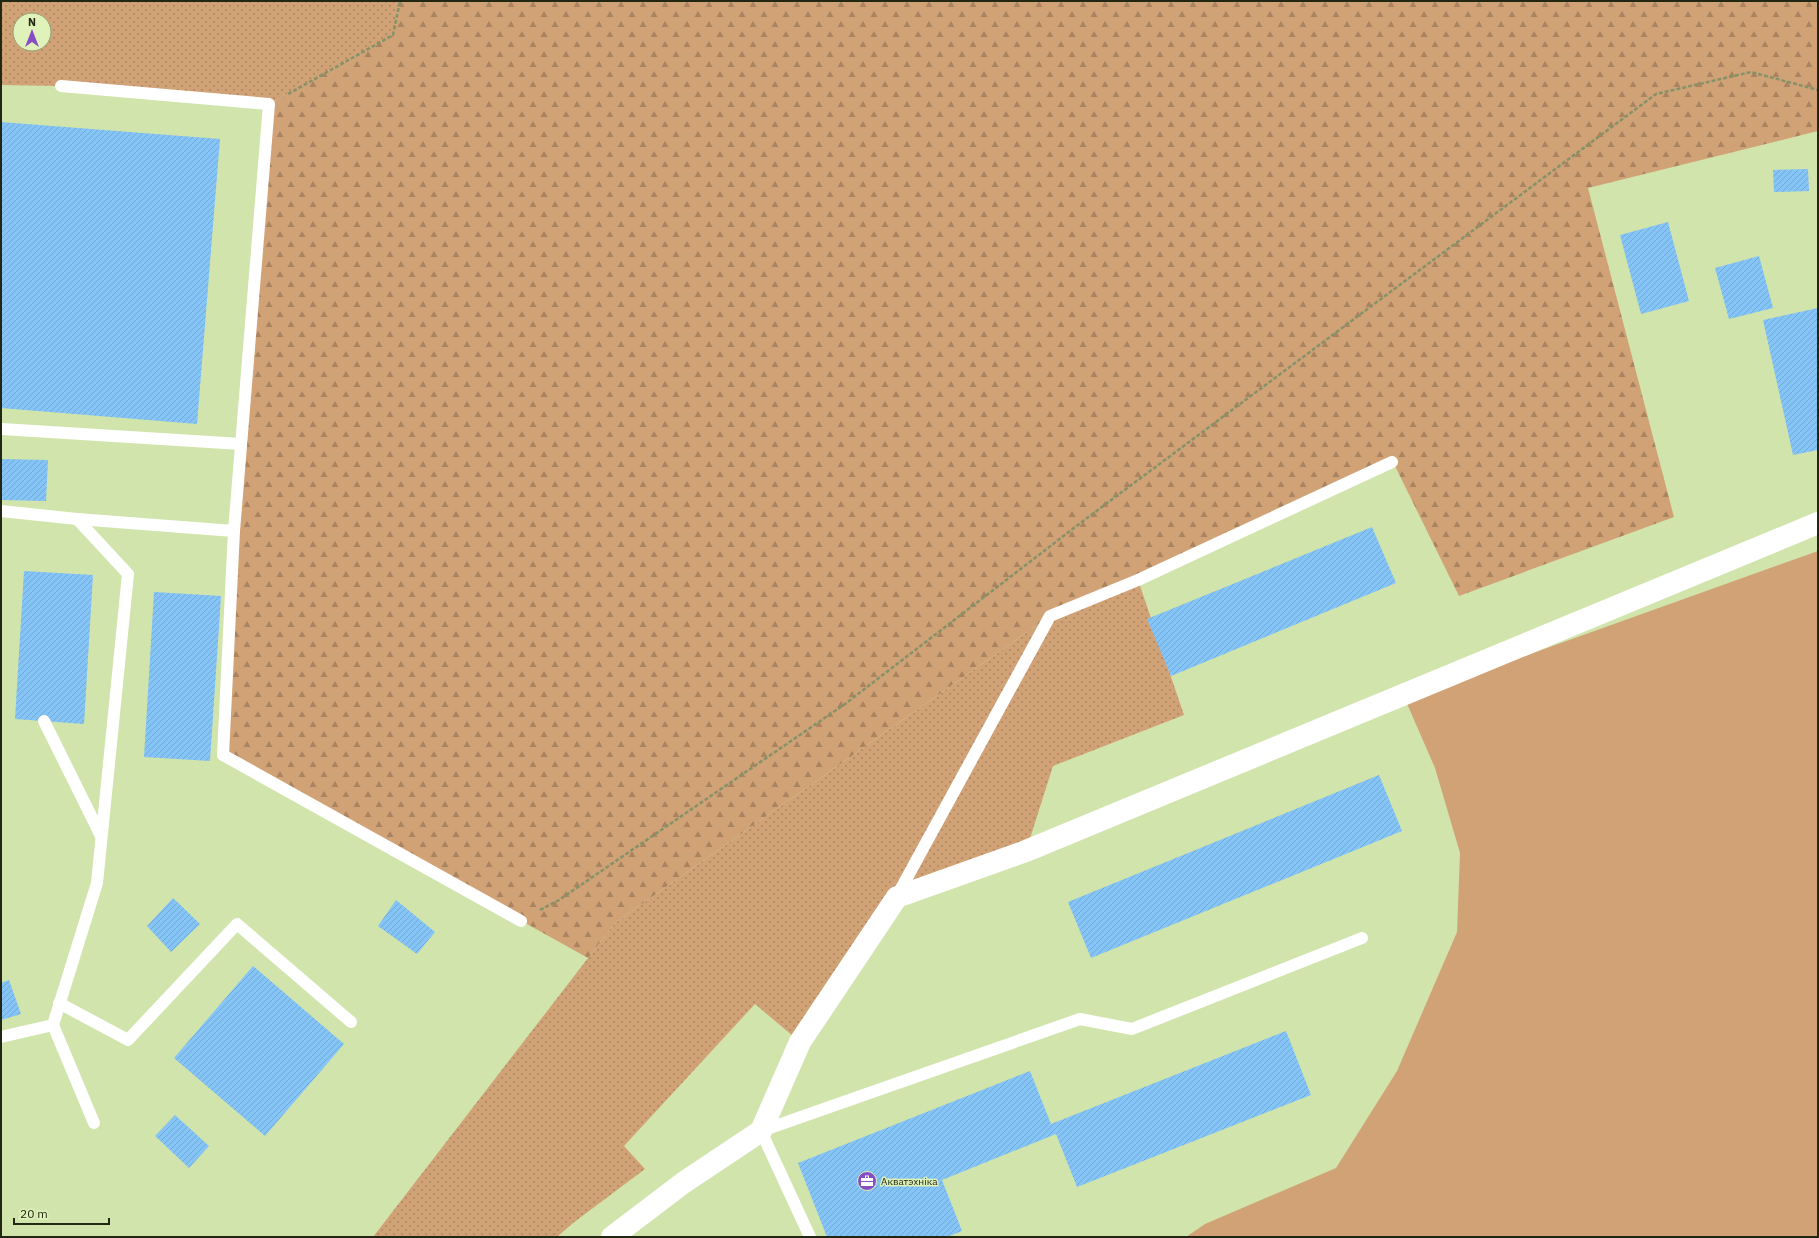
<svg xmlns="http://www.w3.org/2000/svg" width="1819" height="1238" viewBox="0 0 1819 1238" font-family="'IBM Plex Sans',sans-serif">
<style>
.grass{fill:url(#grass-dots);fill-rule:evenodd}
.forest{fill:url(#forest-firs)}
.park{fill:#d2a277}
.building{fill:url(#building-hatch)}
.lines{fill:none;stroke-linecap:round;stroke-linejoin:round}
.path{stroke:#859269;stroke-width:2.5;stroke-dasharray:4 2;stroke-linecap:butt}
.lane{stroke:#fff;stroke-width:12}
.street{stroke:#fff;stroke-width:22}
.labels{text-anchor:middle;dominant-baseline:central;stroke-width:3;stroke-linejoin:round;paint-order:stroke}
.poi-label{font-size:10px;fill:#212712;stroke:#def2b9;text-anchor:start}
</style>
<defs>
<pattern id="grass-dots" width="8" height="8" patternUnits="userSpaceOnUse"><rect width="8" height="8" fill="#d2a277"/><path d="M2 2h.1M6 6h.1" fill="none" stroke="#aa8460" stroke-width="1.8" stroke-linecap="round"/></pattern>
<pattern id="forest-firs" width="22" height="20" patternUnits="userSpaceOnUse"><rect width="22" height="20" fill="#d2a277"/><path d="M5 1l3.5 6h-7zM16 11l3.5 6h-7z" fill="#aa8460"/></pattern>
<pattern id="building-hatch" width="6" height="6" patternUnits="userSpaceOnUse"><rect width="6" height="6" fill="#84c4f7"/><path d="M-1 1l2-2M0 6l6-6M5 7l2-2" fill="none" stroke="#72a8d3"/></pattern>
</defs>
<rect width="100%" height="100%" fill="#d1e4ac"/>
<g class="grass">
<path d="M1 1H400L393 35 269 104 61 86 1 85ZM20 20H44V44H20Z"/>
<path d="M1138 580 1184 715 1053 766 1026 851 897 897 800 1042 755 1004 624 1146 645 1169 573 1223 557 1237H373L615 923 1050 616Z"/>
</g>
<path class="forest" d="M400 1H1818V131L1588 188 1674 517 1459 596 1393 462 1050 616 615 923 588 958 223 755 269 104 393 35Z"/>
<path class="park" d="M1818 551V1237H1186L1205 1224 1336 1168 1397 1071 1457 932 1460 853 1435 768 1405 699Z"/>
<g class="building">
<path d="M1 122 220 139 197 424 1 408Z"/>
<path d="M1808 169 1809 191 1774 192 1773 170Z"/>
<path d="M1668 222 1689 301 1641 314 1620 235Z"/>
<path d="M1759 256 1773 308 1729 319 1715 268Z"/>
<path d="M1818 308V450L1793 455 1763 320Z"/>
<path d="M1 459 48 460 46 501 1 500Z"/>
<path d="M1372 527 1396 583 1171 676 1147 619Z"/>
<path d="M24 571 93 575 84 724 15 719Z"/>
<path d="M154 592 221 596 210 761 144 757Z"/>
<path d="M1379 775 1402 831 1091 958 1068 902Z"/>
<path d="M173 898 200 924 171 952 147 926Z"/>
<path d="M396 900 435 932 417 954 378 926Z"/>
<path d="M253 966 344 1044 265 1136 174 1058Z"/>
<path d="M9 980 21 1014 1 1020V983Z"/>
<path d="M1286 1031 1311 1095 1077 1187 1056 1134 942 1180 962 1231 947 1237H827L798 1163 1030 1071 1051 1124Z"/>
<path d="M175 1115 209 1146 189 1168 155 1136Z"/>
</g>
<g class="lines">
<g class="path">
<path d="M288 94 393 35 400 1"/>
<path d="M540 910 559 900 845 704 1083 521 1656 94 1751 72 1818 90"/>
</g>
<g class="lane">
<path d="M61 86 269 104 234 531 77 519"/>
<path d="M2 429 241 444"/>
<path d="M1 511 77 519 128 574 97 883 53 1025 1 1037"/>
<path d="M234 531 223 755 521 921"/>
<path d="M44 721 101 836"/>
<path d="M897 896 1050 616 1138 580 1392 462"/>
<path d="M59 1003 128 1040 237 924 351 1022"/>
<path d="M53 1025 94 1123"/>
<path d="M810 1237 761 1131 1080 1019 1132 1029 1362 938"/>
</g>
<path class="street" d="M612 1237 683 1183 761 1131 800 1042 897 897 1026 851 1818 523"/>
</g>
<defs>
<symbol id="office-disc" viewBox="-11 -11 22 22"><circle r="9.5" fill="#874ec4" stroke="#def2b9"/><path d="M-6-3h4V-5.5h4V-3h4V5H-6ZM-1-4.5V-3h2v-1.5ZM-6 0V1H6V0Z" fill="#fff"/></symbol>
</defs>
<g fill-rule="evenodd">
<use href="#office-disc" x="856" y="1170" width="22" height="22"/>
</g>
<g class="labels">
<g class="poi-label">
<text x="881" y="1181">Акватэхніка</text>
</g>
</g>
<rect width="1819" height="1238" fill="none" stroke="#212712" stroke-width="4"/>
<g transform="translate(32 32)"><circle r="19" fill="#def2b9" stroke="#92a176"/>
<path d="M0-3L7 15L0 10L-7 15Z" fill="#874ec4"/>
<text y="-6" font-size="11" font-weight="bold" text-anchor="middle" fill="#212712">N</text>
</g>
<path d="M14 1218v6h95v-6" fill="none" stroke="#212712" stroke-width="2"/>
<text x="20" y="1218" font-size="12" fill="#212712" stroke="#def2b9" stroke-width="3" paint-order="stroke">20 m</text>
</svg>
